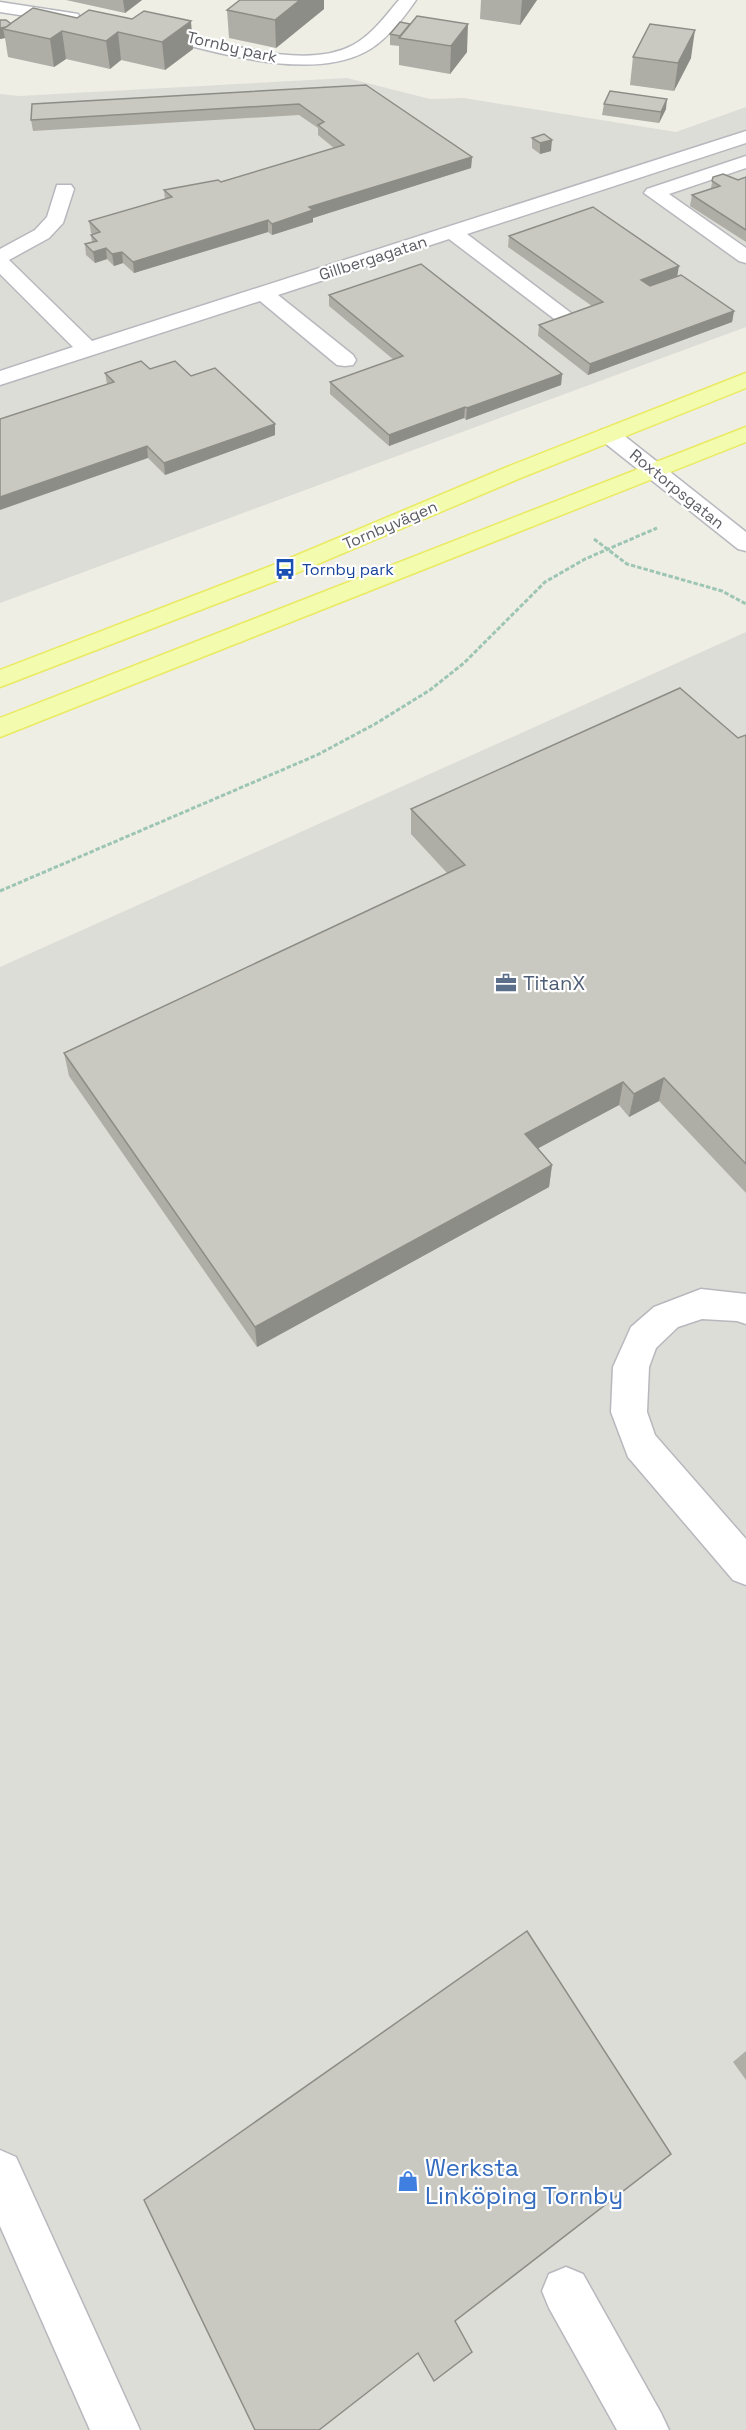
<svg xmlns="http://www.w3.org/2000/svg" width="746" height="2430" viewBox="0 0 746 2430" font-family="'Space Grotesk',sans-serif">
<style>
.industrial{fill:#ddddd7}
.lines{fill:none;stroke-linecap:round;stroke-linejoin:round}
.minor-casing{stroke:#b7b8be;stroke-width:3}
.major-casing{stroke:#eaea62;stroke-width:3}
.path{stroke:#9dc5b3;stroke-width:3;stroke-dasharray:4.5 2;stroke-linecap:butt}
.minor{fill:#fff;fill-rule:evenodd}
.major{fill:#f2fbae;fill-rule:evenodd}
.wall{fill:#aeada6}
.shaded-wall{fill:#8d8d87}
.building{fill:#cac9c1;stroke:#8d8d87;stroke-width:1.5}
.labels{text-anchor:middle;dominant-baseline:central;stroke-width:4.5;stroke-linejoin:round;paint-order:stroke}
.far-street-label{font-size:16px;fill:#5d5e65;stroke:#fff}
.far-transit-label{font-size:16px;fill:#164399;stroke:#fff;text-anchor:start}
.service-label{font-size:20px;fill:#4e5e75;stroke:#fff;text-anchor:start}
.near-shop-label{font-size:24px;fill:#366cbe;stroke:#fff;text-anchor:start}
</style>
<rect width="100%" height="100%" fill="#eeeee5"/>
<g class="industrial">
<path d="M347 78 430 99 464 98 676 132 746 107V327L0 603V94L19 96Z"/>
<path d="M746 632V2430H0V967Z"/>
</g>
<g class="lines">
<defs>
<g id="minor">
<path d="M399 0H416C403 19 385 42 365 52 306 83 206 49 144 34L141 30 144 26 150 25C207 36 299 74 353 45 372 35 385 16 399 0Z"/>
<path d="M0 2 72 13 78 14 80 18 78 22 72 23 0 12Z"/>
<path d="M746 131V143L467 234 571 313 574 317 571 321 564 323 557 321 449 239 278 295 353 355 356 360 353 365 345 366 337 365 260 301 0 385V371L73 347 0 274V249L35 230 47 217 57 185H71L74 189 63 223 49 238 9 260 92 341Z"/>
<path d="M746 156V168L669 194 746 248V263L739 261 644 193 647 189Z"/>
<path d="M609 428 617 430 746 532V551L738 549 601 440 598 435 601 430Z"/>
<path d="M701 1289 746 1294V1324L737 1321 702 1319 678 1327 656 1348 649 1367 647 1412 655 1435 746 1539V1585L733 1580 628 1457 611 1412 613 1367 631 1327 654 1307Z"/>
<path d="M0 2150 16 2157 140 2430H90L0 2226Z"/>
<path d="M566 2267 583 2274 661 2413 669 2430H617L549 2308 542 2291 549 2274Z"/>
</g>
<g id="major">
<path d="M746 373V388L523 477 294 574 0 687V670L276 564 507 467Z"/>
<path d="M746 427V442L0 737V718Z"/>
</g>
</defs>
<use href="#minor" class="minor-casing"/>
<use href="#major" class="major-casing"/>
<g class="path">
<path d="M594 539 627 564 722 591 746 604"/>
<path d="M0 891 317 755 375 724 430 690 464 663 545 582 585 559 657 528"/>
</g>
<use href="#minor" class="minor"/>
<use href="#major" class="major"/>
</g>
<g class="wall">
<path d="M66 0H142L125 13Z"/>
<path d="M240 0H324V9L276 48 229 38 227 10Z"/>
<path d="M481 0H537L520 25 480 19Z"/>
<path d="M33 8 193 49 165 70 121 60 110 69 66 59 54 67 8 57 5 38 0 39V20L11 24Z"/>
<path d="M400 22 467 52 450 74 399 65V46L390 45V34Z"/>
<path d="M633 57 691 58 674 91 630 85Z"/>
<path d="M366 85 472 157 471 168 313 218V222L272 235 268 232 134 273 123 263 114 266 107 259 95 263 86 255 85 244 92 242 91 235 92 234 91 233 89 221 165 199 164 190 221 182 334 148 318 135V128L299 115 33 131 31 120Z"/>
<path d="M604 104 666 109 659 123 602 115Z"/>
<path d="M532 138 551 151 540 154 532 148Z"/>
<path d="M713 177 738 180 746 177V242L690 206 692 195 711 188Z"/>
<path d="M509 236 677 276 734 311 732 322 588 375 538 336 539 325 592 306 508 247Z"/>
<path d="M329 295 562 374 561 385 466 420 464 418 389 446 330 394V382L394 360 329 306Z"/>
<path d="M150 369 191 376 275 435 165 475 148 458 107 384 105 373Z"/>
<path d="M746 735V1193L659 1101 629 1117 619 1105 538 1148 552 1165 549 1187 257 1347 69 1076 64 1053 447 873 411 834V809L738 738Z"/>
<path d="M746 2051V2080L733 2062Z"/>
<path d="M455 2321 434 2381 433 2380 418 2353Z"/>
</g>
<g class="shaded-wall">
<path d="M123 0H142L125 13Z"/>
<path d="M300 0H324V9L276 48 275 20Z"/>
<path d="M522 0H537L520 25Z"/>
<path d="M191 21 193 49 165 70 162 42Z"/>
<path d="M468 24 467 52 450 74 451 46Z"/>
<path d="M9 26 3 29 5 38 0 39V28Z"/>
<path d="M695 30 691 58 674 91 678 63Z"/>
<path d="M62 31 66 59 54 67 50 39Z"/>
<path d="M118 32 121 60 110 69 106 41Z"/>
<path d="M667 99 666 109 659 123 661 112Z"/>
<path d="M552 140 551 151 540 154V143Z"/>
<path d="M472 157 471 168 313 218V222L272 235V224L309 207Z"/>
<path d="M268 220V232L134 273 133 262Z"/>
<path d="M106 248 107 259 95 263 93 252Z"/>
<path d="M122 252 123 263 114 266 112 254Z"/>
<path d="M679 266 677 278 640 291 641 280Z"/>
<path d="M734 311 732 322 588 375 590 364Z"/>
<path d="M562 374 561 385 466 420 467 408Z"/>
<path d="M465 407 464 418 389 446V435Z"/>
<path d="M275 424V435L165 475 164 463Z"/>
<path d="M147 446 148 458 0 510V497Z"/>
<path d="M664 1078 659 1101 629 1117 634 1094Z"/>
<path d="M623 1082 619 1105 522 1157 525 1134Z"/>
<path d="M552 1165 549 1187 257 1347 255 1327Z"/>
</g>
<g class="building">
<path d="M240 0H300L275 20 227 10Z"/>
<path d="M33 8 77 18 89 10 132 19 144 11 191 21 162 42 118 32 106 41 62 31 50 39 3 29Z"/>
<path d="M417 16 468 24 451 46 399 38Z"/>
<path d="M0 20H6L10 23V24L6 27 0 28Z"/>
<path d="M400 22 410 24 400 36 390 34Z"/>
<path d="M650 24 695 30 678 63 633 57Z"/>
<path d="M366 85 472 157 309 207 313 210 272 224 268 220 133 262 122 252 112 254 106 248 93 252 85 244 97 241 91 235 100 232 89 221 172 197 164 190 218 180 221 182 344 145 318 125 324 122 299 104 31 120 32 104Z"/>
<path d="M610 91 667 99 661 112 604 104Z"/>
<path d="M544 134 552 140 540 143 532 138Z"/>
<path d="M723 174 738 180 746 177V230L692 195 720 186 712 181 713 177Z"/>
<path d="M593 207 679 266 641 280 650 286 681 275 734 311 590 364 539 325 603 302 509 236Z"/>
<path d="M421 264 562 374 467 408 465 407 389 435 330 382 403 356 329 295Z"/>
<path d="M141 361 150 369 175 361 191 376 215 368 275 424 164 463 147 446 0 497V419L114 382 105 373Z"/>
<path d="M680 688 738 738 746 735V1164L664 1078 634 1094 623 1082 525 1134 552 1165 255 1327 64 1053 465 865 411 809Z"/>
<path d="M527 1931 671 2154 455 2321 472 2352 434 2381 418 2353 319 2430H255L144 2200Z"/>
</g>
<defs>
<symbol id="bus-bare" viewBox="-9 -9 18 18"><path d="M-5-6H5V4H4V6H2V4H-2V6H-4V4H-5ZM-3.5-4V0h7V-4ZM-3.5 1.2v1.5H-2V1.2ZM2 1.2v1.5H3.5V1.2Z" fill="#1a4fb4" stroke="#fff" stroke-width="2.5" paint-order="stroke"/></symbol>
<symbol id="office-bare" viewBox="-9 -9 18 18"><path d="M-6-3h4V-5.5h4V-3h4V5H-6ZM-1-4.5V-3h2v-1.5ZM-6 0V1H6V0Z" fill="#5c6f8a" stroke="#fff" stroke-width="2.5" paint-order="stroke"/></symbol>
<symbol id="shop-bare" viewBox="-9 -9 18 18"><path d="M-5-2.5h2.3a2.7 3.5 0 0 1 5.4 0H5L5.5 6h-11ZM-1.5-2.5h3a1.5 2.3 0 0 0-3 0Z" fill="#3f7fe0" stroke="#fff" stroke-width="2.5" paint-order="stroke"/></symbol>
</defs>
<g fill-rule="evenodd">
<use href="#bus-bare" x="270" y="554" width="30" height="30"/>
<use href="#office-bare" x="491" y="968" width="30" height="30"/>
<use href="#shop-bare" x="393" y="2166" width="30" height="30"/>
</g>
<g class="labels">
<g class="far-street-label">
<text transform="translate(232 47) rotate(13)">Tornby park</text>
<text transform="translate(373 258) rotate(-18)">Gillbergagatan</text>
<text transform="translate(677 489) rotate(39)">Roxtorpsgatan</text>
<text transform="translate(390 525) rotate(-23)">Tornbyvägen</text>
</g>
<g class="far-transit-label">
<text x="302" y="569">Tornby park</text>
</g>
<g class="service-label">
<text x="523" y="983">TitanX</text>
</g>
<g class="near-shop-label">
<text x="425" y="2167">Werksta<tspan x="425" dy="28">Linköping Tornby</tspan></text>
</g>
</g>
</svg>
